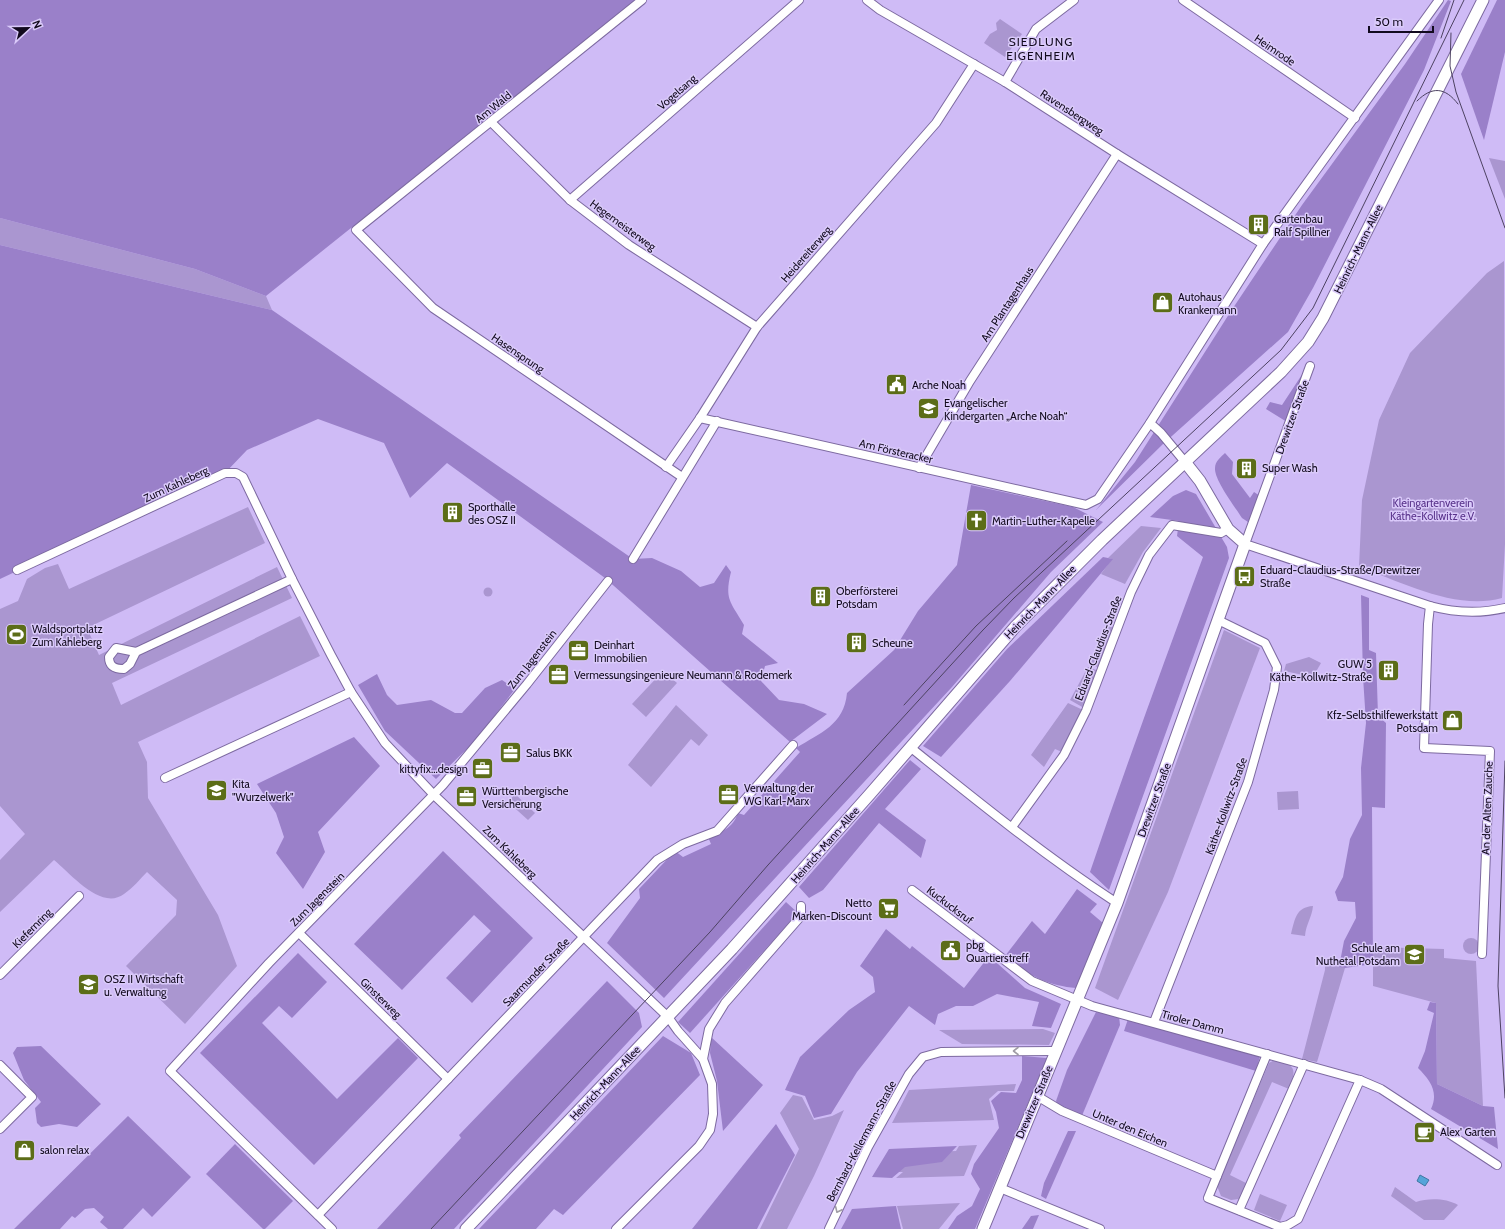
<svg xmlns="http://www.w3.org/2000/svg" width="1505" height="1229" viewBox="0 0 1505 1229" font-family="Cabin,sans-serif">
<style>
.green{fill:#aa96d0}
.forest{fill:#9a80c9}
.water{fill:#54a4d9;stroke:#4076a1}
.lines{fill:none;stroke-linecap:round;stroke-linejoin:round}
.street-casing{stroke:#7d6aa0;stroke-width:10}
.secondary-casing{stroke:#7d6aa0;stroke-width:13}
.street{stroke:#fff;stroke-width:8}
.secondary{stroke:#fff;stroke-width:11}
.tram{stroke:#4d4262;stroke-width:1}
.oneway{stroke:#a09da5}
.labels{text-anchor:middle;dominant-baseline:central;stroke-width:3;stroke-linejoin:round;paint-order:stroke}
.street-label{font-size:11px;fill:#120a1e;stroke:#dacafa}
.poi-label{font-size:11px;fill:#120a1e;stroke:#dacafa;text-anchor:start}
.park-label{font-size:11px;fill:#58328a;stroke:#dacafa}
.neighbourhood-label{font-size:12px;letter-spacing:1px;fill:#120a1e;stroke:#dacafa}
</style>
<rect width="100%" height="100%" fill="#cfbbf6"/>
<g class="green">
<path d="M1000 19 1022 34 1005 57 984 43 990 34 997 30 996 23Z"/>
<path d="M1489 158 1505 161V199Z"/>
<path d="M0 218 195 269 266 296 272 310 0 245Z"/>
<path d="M1504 261 1505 544 1502 598C1456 611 1402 582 1359 567L1362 500 1379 420 1410 353 1487 273Z"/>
<path d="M248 507 265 543 87 628 99 655 277 567 292 598 112 683 121 705 300 616 320 656 138 742 147 762 148 798 218 915 237 966 185 1024 126 966 176 915 177 900 147 872C140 879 133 888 124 894 101 911 71 874 54 860L0 912V860L25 834 0 806V609L18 601 27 579 45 568 58 564 69 589Z"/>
<path d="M1141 526 1161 528 1143 552 1125 584 1101 574 1112 559 1108 558Z"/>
<circle cx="488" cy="592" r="4.5"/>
<path d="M1109 626 1114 628 1100 668 1090 664Z"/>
<path d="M1224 630 1260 648 1168 892 1118 1000 1095 988Z"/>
<path d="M1309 657 1321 663 1313 677 1284 671 1286 664Z"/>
<path d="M1088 667 1099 671 1084 708 1070 700Z"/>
<path d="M663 671 677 683 646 717 632 704Z"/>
<path d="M1068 703 1083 710 1062 752 1055 749 1044 767 1031 755Z"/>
<path d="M676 705 708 735 699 746 691 739 651 787 628 765Z"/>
<path d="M1298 791 1299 809 1278 810 1277 792Z"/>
<path d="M515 794 535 813 528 820 508 802Z"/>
<path d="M1313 906C1312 917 1306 924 1305 936L1291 934C1295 919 1296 907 1313 906Z"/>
<circle cx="1471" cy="946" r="8"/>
<path d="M1373 947 1444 949V958L1476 961 1483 1106 1437 1084 1436 1003 1373 986Z"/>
<path d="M1325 962 1345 968 1317 1062 1302 1059 1325 970Z"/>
<path d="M1043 1029 1055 1033 1049 1045 962 1044 939 1030Z"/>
<path d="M1276 1059C1297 1066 1296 1070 1289 1089L1272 1082 1230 1175 1248 1184 1245 1193 1239 1199 1231 1200 1221 1196 1217 1186 1269 1063Z"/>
<path d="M1016 1084 1014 1091H998L989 1099 994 1120 892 1123 909 1090Z"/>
<path d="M793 1095 802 1097 814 1120 832 1116 844 1110 814 1176 787 1229H760L799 1149 780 1113Z"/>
<path d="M977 1145 964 1176 896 1178 903 1172H895L905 1153 956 1151 959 1146Z"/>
<path d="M1395 1187 1416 1202C1428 1198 1446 1198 1458 1205L1444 1220H1424L1391 1196Z"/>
<path d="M1260 1194 1287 1205 1280 1221 1254 1210Z"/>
<path d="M960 1203 939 1229H903L897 1206Z"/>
</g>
<g class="forest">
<path d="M0 0H636L266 296 195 269 0 218Z"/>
<path d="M1448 0 1451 1 1424 70 1313 288 1288 332 1163 444 1096 510 1135 462 1231 311 1302 205 1405 64Z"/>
<path d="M1497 0H1505V52L1484 140 1461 74Z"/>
<path d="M0 245 272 310 633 559 652 558 681 571 700 587 714 583 726 565 731 572C724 600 731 602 744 625L742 634 778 663 765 666 761 681 779 700 804 704 827 714 790 742 605 578 447 463 410 498 384 443 318 419 247 450 225 473 0 579Z"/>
<path d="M1305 370 1287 422 1266 409 1270 402 1282 405Z"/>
<path d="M1225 453 1233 462 1232 474 1250 498 1254 492 1260 496 1248 522 1242 518C1235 507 1214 480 1215 468 1215 461 1221 457 1225 453Z"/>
<path d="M971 485 1073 507 1103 522 1051 572 952 687 664 998 607 943 640 898 639 889 675 851 683 857 711 844 708 837C723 831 732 829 738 813L744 815 800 752 796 748C820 733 844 725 847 693L894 650 918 611 957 565Z"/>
<path d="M1186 490 1196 494 1227 547 1229 558 1109 890 1090 872C1126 766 1164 662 1203 557L1177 536 1179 521 1150 517 1173 496Z"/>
<path d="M1103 557 1113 559 1010 681 941 757 923 746 1007 649Z"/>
<path d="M1361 595 1369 598V650L1376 653 1378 716 1386 723 1385 808 1372 807 1373 964 1345 968 1339 967 1344 941 1356 918 1355 902 1338 901 1335 892 1343 877 1350 839 1362 815 1361 768 1366 723 1363 677Z"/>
<path d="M377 674 387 695 397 705 431 700 455 713H462L485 688 502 680 515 689 475 741 436 779 385 731 358 685Z"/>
<path d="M354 737 380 766 318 832 325 852 303 889 276 853 284 837 276 813 257 784Z"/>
<path d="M910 760 921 769 885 809 926 840 921 858 879 823 823 890 809 898 799 887Z"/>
<path d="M443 851 533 938 472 1003 446 978 491 931 474 915 402 990 354 944Z"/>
<path d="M1077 889 1097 904 1090 912 1103 923 1076 988C1045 985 1029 975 1005 956L1032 921 1045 934Z"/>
<path d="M786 902 798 913 690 1033 678 1022Z"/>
<path d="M886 929 910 949 912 946 964 988 989 956 1025 988 1061 1004 1051 1028 1032 1026 1039 1002 997 994 973 1006H956L938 1014 935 1025 909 1006 857 1072 831 1114 814 1118 805 1096 785 1090 800 1057 849 1010 875 992 873 977 860 966Z"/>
<path d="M298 953 327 982 292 1018 279 1006 262 1023 337 1099 398 1038 418 1058 314 1165 200 1053Z"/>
<path d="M607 981 639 1013 642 1027 454 1229H377L461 1138 459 1135Z"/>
<path d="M1430 1002 1436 1003 1437 1084 1483 1106 1494 1107 1498 1149 1431 1109C1439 1092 1430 1080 1418 1068L1425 1051 1434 1013 1427 1010Z"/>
<path d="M1096 1012 1119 1016 1120 1025 1081 1118 1059 1107 1056 1101 1067 1070Z"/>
<path d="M1128 1019 1260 1056 1256 1071 1124 1031Z"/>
<path d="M663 1036 691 1053 700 1075 563 1215 554 1209 536 1229H479Z"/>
<path d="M711 1037 763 1085 723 1131 717 1081 710 1053Z"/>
<path d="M41 1046 101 1104 77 1127 59 1124 41 1127 37 1123 35 1108 41 1102 24 1080 13 1053 17 1047Z"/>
<path d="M1022 1056 1047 1058 975 1229H948L957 1216 972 1206 980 1189 971 1174 974 1164 999 1128 996 1112 991 1101 1001 1092 1016 1093 1022 1080Z"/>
<path d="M128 1116 191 1177 152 1217 143 1208 123 1229H108L100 1222 104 1217 94 1208 85 1209 75 1218 72 1216 60 1229H14Z"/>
<path d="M776 1124 795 1155 757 1229H692Z"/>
<path d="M1068 1131H1076L1046 1199 1041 1196 1044 1183Z"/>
<path d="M235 1144 293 1201 265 1229H263L206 1174Z"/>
<path d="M957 1146 942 1162 905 1167 892 1178 872 1177 889 1149Z"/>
<path d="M896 1206 901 1229H841L852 1209Z"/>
<path d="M1039 1215 1033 1229H1022L1031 1216Z"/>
</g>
<path class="water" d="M1420 1175 1429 1180 1425 1186 1417 1181Z"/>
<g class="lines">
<defs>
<g id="street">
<path d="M642 0 356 230 433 308 682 477"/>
<path d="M867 0 880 10 1005 82 1117 154 1263 244"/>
<path d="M1183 0 1355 118"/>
<path d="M1005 82 1036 29 1074 0"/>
<path d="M491 122 570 200 629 245 757 327"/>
<path d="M570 200 799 0"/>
<path d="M1310 366 1245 544 1430 606C1456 613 1479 614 1505 608"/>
<path d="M700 418 1086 505 1098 499 1150 423 1263 244 1439 0"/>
<path d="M1150 423 1161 433 1185 462"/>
<path d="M666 467 700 418 757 327 936 123 974 64"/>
<path d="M919 468 970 381 1117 154"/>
<path d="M633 559 717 421"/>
<path d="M17 570 225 473H236L243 477 292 579 331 655 351 692 385 743 434 795 668 1017 678 1031 703 1059"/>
<path d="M1430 606 1428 624 1424 748 1490 751 1482 954"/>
<path d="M136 652 116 648 109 657C109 667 115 669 124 669L130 664 136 652 292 579"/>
<path d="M910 747C977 801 1045 856 1117 903"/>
<path d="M165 778 351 692"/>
<path d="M1012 827 1064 755 1086 711 1131 592 1149 555 1172 525 1221 533 1228 529"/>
<path d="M912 890 1032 981 1092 1006 1360 1080 1381 1089 1497 1165"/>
<path d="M299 933 448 1079"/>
<path d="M0 975 79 896"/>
<path d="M1154 1022 1248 782 1274 690 1277 667 1265 643 1218 620"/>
<path d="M1267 1054 1208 1198 1280 1227 1288 1225 1298 1219 1360 1080"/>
<path d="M0 1065 32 1097 0 1129"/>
<path d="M1037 1096 1062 1111 1217 1176"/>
<path d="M1000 1188 1100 1229"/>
<path d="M1239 1210 1304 1064"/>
<path d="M318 1215 657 860 683 844 717 831 793 745"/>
<path d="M332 1229 170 1071 269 963 443 785 527 684 608 581"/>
<path d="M616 1229 699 1146 710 1130 713 1114 712 1084 703 1059 709 1029 725 1003 801 916V906"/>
<path d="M829 1229 868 1147 909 1074 923 1057 941 1052 1055 1051"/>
</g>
<g id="secondary">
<path d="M466 1229 732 949 870 794 1015 627 1102 540 1281 372 1308 342 1323 318 1483 0"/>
<path d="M983 1229 1117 903 1245 544 1228 529 1200 481 1185 462"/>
</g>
</defs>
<use href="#street" class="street-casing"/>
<use href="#secondary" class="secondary-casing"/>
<use href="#street" class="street"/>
<use href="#secondary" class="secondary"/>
<g class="tram">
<path d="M1451 33 1450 66 1456 92 1505 228"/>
<path d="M1441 38 1454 0"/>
<path d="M1417 101C1432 86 1445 87 1458 104"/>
<path d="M904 705 976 626 1067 541"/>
<path d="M1505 761 1498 986 1505 1098"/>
<path d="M431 1229 710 932 768 865 983 630 1014 598 1281 350 1313 308 1464 0"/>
</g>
</g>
<defs><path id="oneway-chevron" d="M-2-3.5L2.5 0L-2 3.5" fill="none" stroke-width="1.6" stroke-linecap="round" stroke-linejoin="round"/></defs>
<g class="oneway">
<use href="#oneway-chevron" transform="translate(1016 1051) rotate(180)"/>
<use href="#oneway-chevron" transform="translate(838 1210) rotate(115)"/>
</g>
<defs>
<symbol id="building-square" viewBox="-11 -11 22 22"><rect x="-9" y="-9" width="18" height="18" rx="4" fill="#5c6d18" stroke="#dacafa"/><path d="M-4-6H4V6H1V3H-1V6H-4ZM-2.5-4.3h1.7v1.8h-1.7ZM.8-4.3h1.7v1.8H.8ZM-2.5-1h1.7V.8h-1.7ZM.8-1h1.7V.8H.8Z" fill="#fff"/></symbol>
<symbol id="shop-square" viewBox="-11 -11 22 22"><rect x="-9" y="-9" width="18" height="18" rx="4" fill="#5c6d18" stroke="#dacafa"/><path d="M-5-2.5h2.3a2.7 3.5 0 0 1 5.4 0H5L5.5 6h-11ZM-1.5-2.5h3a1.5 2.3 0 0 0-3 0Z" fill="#fff"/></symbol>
<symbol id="civic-square" viewBox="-11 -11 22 22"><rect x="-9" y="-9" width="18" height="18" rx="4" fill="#5c6d18" stroke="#dacafa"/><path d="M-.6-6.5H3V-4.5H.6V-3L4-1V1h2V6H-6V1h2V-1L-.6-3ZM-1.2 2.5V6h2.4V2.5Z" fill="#fff"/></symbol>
<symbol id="school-square" viewBox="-11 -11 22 22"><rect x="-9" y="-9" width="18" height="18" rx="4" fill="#5c6d18" stroke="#dacafa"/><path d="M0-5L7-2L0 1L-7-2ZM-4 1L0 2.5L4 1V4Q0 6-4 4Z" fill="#fff"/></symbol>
<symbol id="church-square" viewBox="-11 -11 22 22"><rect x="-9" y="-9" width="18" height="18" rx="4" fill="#5c6d18" stroke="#dacafa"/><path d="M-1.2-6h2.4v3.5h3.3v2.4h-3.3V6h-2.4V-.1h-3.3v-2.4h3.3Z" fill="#fff"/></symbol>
<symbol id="bus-square" viewBox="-11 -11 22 22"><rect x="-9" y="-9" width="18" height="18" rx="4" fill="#5c6d18" stroke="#dacafa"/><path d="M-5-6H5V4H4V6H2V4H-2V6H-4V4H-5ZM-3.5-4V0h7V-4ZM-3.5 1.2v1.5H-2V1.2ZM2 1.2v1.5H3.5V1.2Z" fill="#fff"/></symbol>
<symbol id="stadium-square" viewBox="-11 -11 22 22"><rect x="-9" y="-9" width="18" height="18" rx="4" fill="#5c6d18" stroke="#dacafa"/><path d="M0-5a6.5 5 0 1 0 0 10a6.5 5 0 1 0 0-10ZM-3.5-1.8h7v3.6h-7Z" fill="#fff"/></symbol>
<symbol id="office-square" viewBox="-11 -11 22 22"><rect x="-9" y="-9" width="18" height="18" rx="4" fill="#5c6d18" stroke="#dacafa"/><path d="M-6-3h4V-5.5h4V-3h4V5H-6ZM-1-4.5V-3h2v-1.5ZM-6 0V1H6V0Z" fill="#fff"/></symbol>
<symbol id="supermarket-square" viewBox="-11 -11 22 22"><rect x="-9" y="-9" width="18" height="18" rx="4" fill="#5c6d18" stroke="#dacafa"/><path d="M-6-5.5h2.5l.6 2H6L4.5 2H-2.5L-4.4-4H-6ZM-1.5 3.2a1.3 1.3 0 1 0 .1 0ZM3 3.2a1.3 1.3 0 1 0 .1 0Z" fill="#fff"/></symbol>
<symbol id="cafe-square" viewBox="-11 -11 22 22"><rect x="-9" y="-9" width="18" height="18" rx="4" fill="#5c6d18" stroke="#dacafa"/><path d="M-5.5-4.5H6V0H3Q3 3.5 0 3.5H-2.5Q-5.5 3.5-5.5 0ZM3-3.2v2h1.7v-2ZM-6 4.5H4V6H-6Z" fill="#fff"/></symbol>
</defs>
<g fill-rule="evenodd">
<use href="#building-square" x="1246" y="212" width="25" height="25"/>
<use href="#shop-square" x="1150" y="290" width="25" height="25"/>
<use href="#civic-square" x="884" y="372" width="25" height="25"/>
<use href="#school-square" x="916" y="396" width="25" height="25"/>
<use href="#building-square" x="1234" y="456" width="25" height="25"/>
<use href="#building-square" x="440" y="500" width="25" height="25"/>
<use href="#church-square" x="964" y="508" width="25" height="25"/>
<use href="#bus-square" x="1232" y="564" width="25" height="25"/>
<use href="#building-square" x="808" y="584" width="25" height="25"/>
<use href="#stadium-square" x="4" y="622" width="25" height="25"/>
<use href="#building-square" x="844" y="630" width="25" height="25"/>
<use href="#office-square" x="566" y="638" width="25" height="25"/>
<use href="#building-square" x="1376" y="658" width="25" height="25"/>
<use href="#office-square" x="546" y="662" width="25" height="25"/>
<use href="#shop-square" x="1440" y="708" width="25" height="25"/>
<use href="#office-square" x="498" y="740" width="25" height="25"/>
<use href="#office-square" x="470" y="756" width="25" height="25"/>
<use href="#school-square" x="204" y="778" width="25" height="25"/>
<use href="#office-square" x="716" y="782" width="25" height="25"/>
<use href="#office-square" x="454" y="784" width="25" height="25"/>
<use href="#supermarket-square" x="876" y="896" width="25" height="25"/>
<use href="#civic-square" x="938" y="938" width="25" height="25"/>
<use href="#school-square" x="1402" y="942" width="25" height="25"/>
<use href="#school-square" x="76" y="972" width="25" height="25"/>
<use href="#cafe-square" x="1412" y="1120" width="25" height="25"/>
<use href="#shop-square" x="12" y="1138" width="25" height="25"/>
</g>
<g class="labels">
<g class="street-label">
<text transform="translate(1275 50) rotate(34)">Heimrode</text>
<text transform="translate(677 92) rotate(-41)">Vogelsang</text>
<text transform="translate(493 107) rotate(-39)">Am Wald</text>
<text transform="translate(1072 112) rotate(33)">Ravensbergweg</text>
<text transform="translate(623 225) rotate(36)">Hegemeisterweg</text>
<text transform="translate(1358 249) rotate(-64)">Heinrich-Mann-Allee</text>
<text transform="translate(806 254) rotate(-49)">Heidereiterweg</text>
<text transform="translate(1007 304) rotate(-57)">Am Plantagenhaus</text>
<text transform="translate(518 353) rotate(34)">Hasensprung</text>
<text transform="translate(1292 417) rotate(-70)">Drewitzer Straße</text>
<text transform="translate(896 451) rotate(13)">Am Försteracker</text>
<text transform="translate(176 484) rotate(-25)">Zum Kahleberg</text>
<text transform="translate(1040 602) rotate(-46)">Heinrich-Mann-Allee</text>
<text transform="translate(1098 648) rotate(-69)">Eduard-Claudius-Straße</text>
<text transform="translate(532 659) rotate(-52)">Zum Jagenstein</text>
<text transform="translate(1154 800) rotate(-70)">Drewitzer Straße</text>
<text transform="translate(1226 806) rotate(-70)">Käthe-Kollwitz-Straße</text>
<text transform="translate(1487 808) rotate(-88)">An der Alten Zauche</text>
<text transform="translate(825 845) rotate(-49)">Heinrich-Mann-Allee</text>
<text transform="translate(510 852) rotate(44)">Zum Kahleberg</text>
<text transform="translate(317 899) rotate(-45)">Zum Jagenstein</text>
<text transform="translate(950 905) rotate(37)">Kuckucksruf</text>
<text transform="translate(32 928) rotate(-45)">Kiefernring</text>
<text transform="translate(536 972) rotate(-46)">Saarmunder Straße</text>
<text transform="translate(381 998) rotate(44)">Ginsterweg</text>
<text transform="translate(1193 1022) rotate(15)">Tiroler Damm</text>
<text transform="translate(605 1083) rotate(-47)">Heinrich-Mann-Allee</text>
<text transform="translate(1034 1102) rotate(-67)">Drewitzer Straße</text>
<text transform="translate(1130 1128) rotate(23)">Unter den Eichen</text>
<text transform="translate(861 1141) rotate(-62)">Bernhard-Kellermann-Straße</text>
</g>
<g class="poi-label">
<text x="1274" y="219">Gartenbau<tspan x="1274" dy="13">Ralf Spillner</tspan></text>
<text x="1178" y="297">Autohaus<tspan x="1178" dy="13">Krankemann</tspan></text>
<text x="912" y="385">Arche Noah</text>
<text x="944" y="403">Evangelischer<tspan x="944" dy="13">Kindergarten „Arche Noah“</tspan></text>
<text x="1262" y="468">Super Wash</text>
<text x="468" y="507">Sporthalle<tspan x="468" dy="13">des OSZ II</tspan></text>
<text x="992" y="521">Martin-Luther-Kapelle</text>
<text x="1260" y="570">Eduard-Claudius-Straße/Drewitzer<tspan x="1260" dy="13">Straße</tspan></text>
<text x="836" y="591">Oberförsterei<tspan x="836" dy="13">Potsdam</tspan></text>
<text x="32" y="629">Waldsportplatz<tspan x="32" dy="13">Zum Kahleberg</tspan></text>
<text x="872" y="643">Scheune</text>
<text x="594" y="645">Deinhart<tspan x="594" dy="13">Immobilien</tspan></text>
<text x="1372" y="664" text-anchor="end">GUW 5<tspan x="1372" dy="13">Käthe-Kollwitz-Straße</tspan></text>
<text x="574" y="675">Vermessungsingenieure Neumann &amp; Rodemerk</text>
<text x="1438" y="715" text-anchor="end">Kfz-Selbsthilfewerkstatt<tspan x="1438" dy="13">Potsdam</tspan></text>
<text x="526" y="753">Salus BKK</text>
<text x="468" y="769" text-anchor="end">kittyfix...design</text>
<text x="232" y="784">Kita<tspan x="232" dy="13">"Wurzelwerk"</tspan></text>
<text x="744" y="788">Verwaltung der<tspan x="744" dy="13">WG Karl-Marx</tspan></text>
<text x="482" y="791">Württembergische<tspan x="482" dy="13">Versicherung</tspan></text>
<text x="872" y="903" text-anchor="end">Netto<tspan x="872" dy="13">Marken-Discount</tspan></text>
<text x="966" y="945">pbg<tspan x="966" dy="13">Quartierstreff</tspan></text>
<text x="1400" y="948" text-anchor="end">Schule am<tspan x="1400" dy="13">Nuthetal Potsdam</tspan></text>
<text x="104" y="979">OSZ II Wirtschaft<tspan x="104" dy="13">u. Verwaltung</tspan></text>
<text x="1440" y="1132">Alex' Garten</text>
<text x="40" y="1150">salon relax</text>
</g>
<g class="park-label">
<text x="1433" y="503">Kleingartenverein<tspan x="1433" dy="13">Käthe-Kollwitz e.V.</tspan></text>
</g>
<g class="neighbourhood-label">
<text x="1041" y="41">SIEDLUNG<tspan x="1041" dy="14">EIGENHEIM</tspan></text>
</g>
</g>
<g transform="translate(28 28) rotate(68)" stroke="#dacafa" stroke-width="3" paint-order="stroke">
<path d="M0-3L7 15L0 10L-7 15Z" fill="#120a1e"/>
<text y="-6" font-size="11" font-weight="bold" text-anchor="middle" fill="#120a1e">N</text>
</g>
<path d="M1369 26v6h64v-6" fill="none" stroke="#120a1e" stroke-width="2"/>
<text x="1375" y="26" font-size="12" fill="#120a1e" stroke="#dacafa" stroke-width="3" paint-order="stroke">50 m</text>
</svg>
